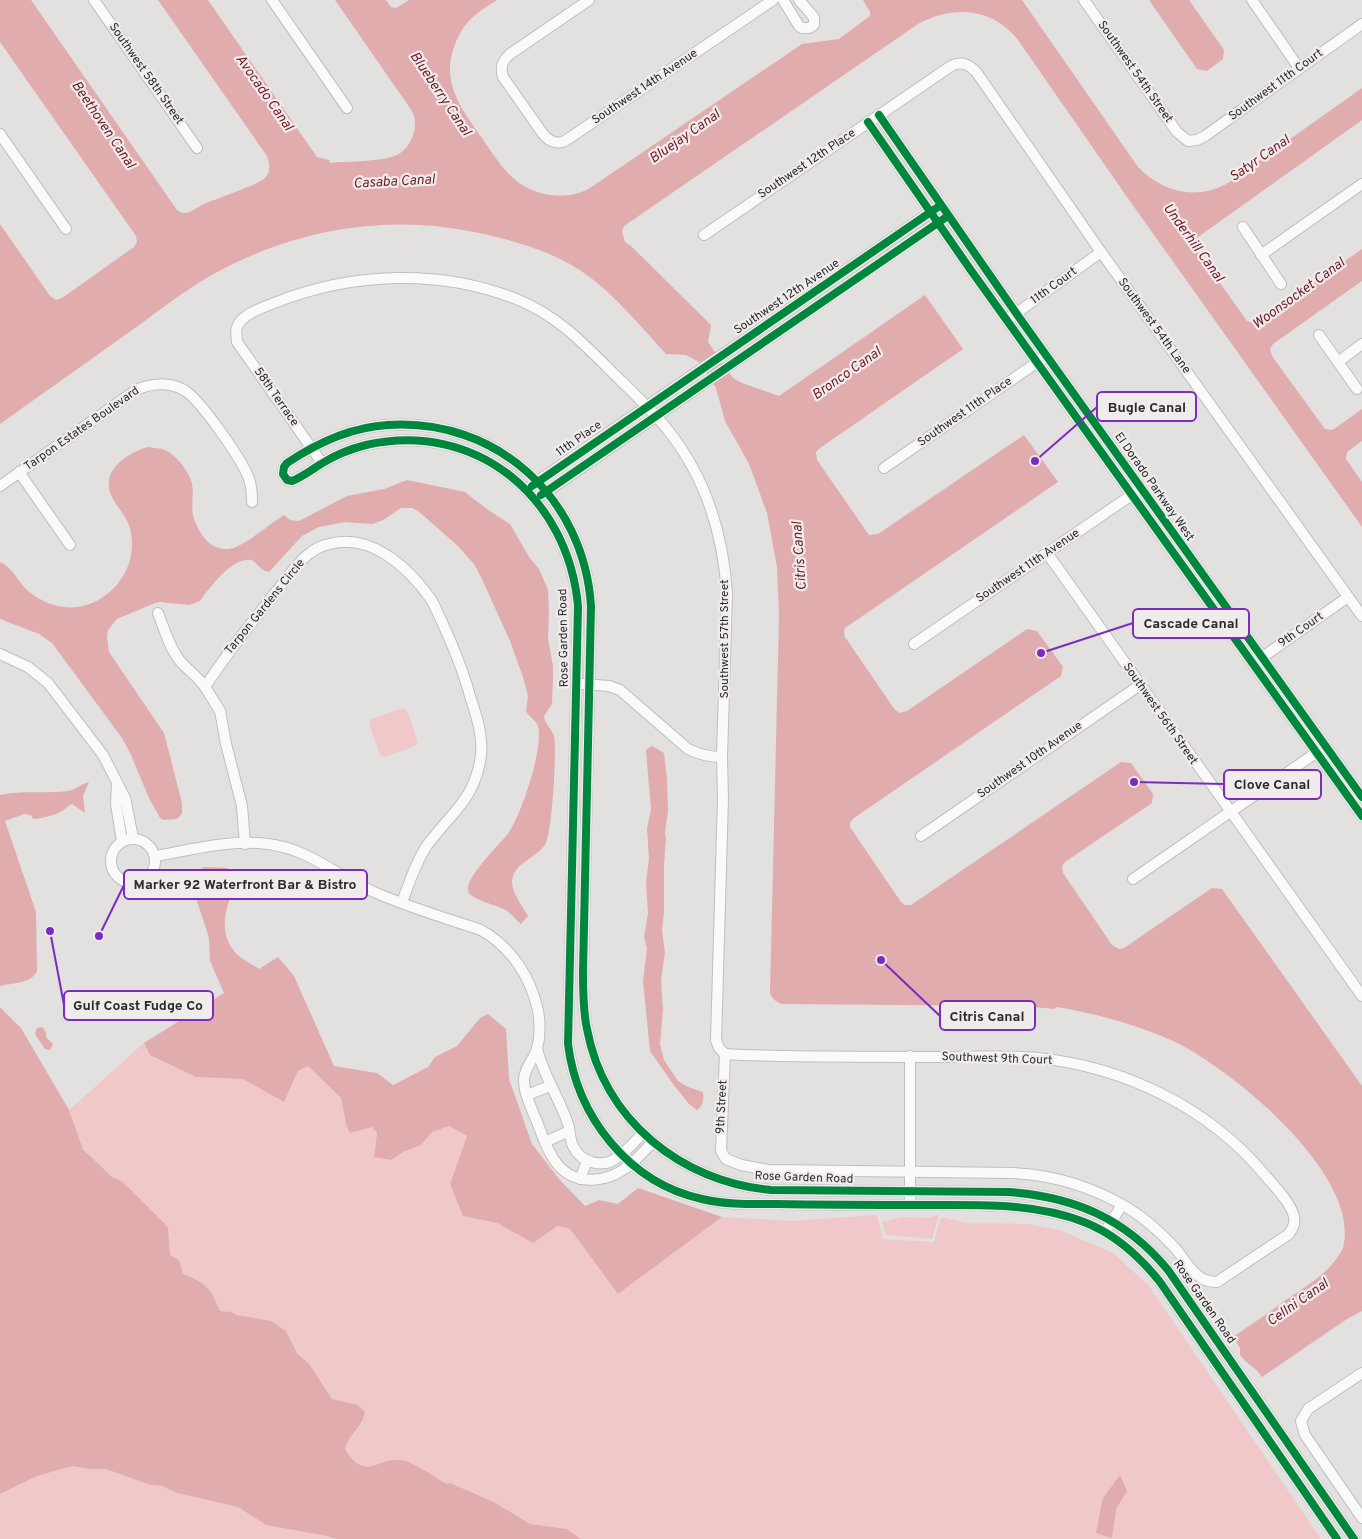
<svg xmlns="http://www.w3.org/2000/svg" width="1362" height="1539" viewBox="0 0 1362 1539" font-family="Overpass,sans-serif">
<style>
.green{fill:#f0c8c9}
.water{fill:#e0acae}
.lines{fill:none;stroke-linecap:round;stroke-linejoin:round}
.minor-casing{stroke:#c0bebe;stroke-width:12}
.minor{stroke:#fbfafa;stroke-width:10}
.cycleway-casing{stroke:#f1ecec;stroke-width:11}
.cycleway{stroke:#00873e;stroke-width:8}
.labels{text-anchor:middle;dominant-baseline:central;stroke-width:4.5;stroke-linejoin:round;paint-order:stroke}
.street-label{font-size:12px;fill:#2c2a2b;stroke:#f1ecec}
.water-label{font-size:14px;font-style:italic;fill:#6e1927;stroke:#f1ecec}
.leader{fill:none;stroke:#7b2cbf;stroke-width:2}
.callout-dot{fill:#7b2cbf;stroke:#f1ecec;stroke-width:2}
.callout{fill:#f1ecec;stroke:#7b2cbf;stroke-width:2}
.callout-label{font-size:14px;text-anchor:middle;font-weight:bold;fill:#2c2a2b}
</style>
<rect width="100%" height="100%" fill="#e3e0e0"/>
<g class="green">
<path d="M403 708 407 710 418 742 415 746 385 757 380 755 369 724 371 719Z"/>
<path d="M144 1043 151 1055 196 1077 243 1079 284 1102 298 1071 308 1066 341 1098 346 1124 372 1127 377 1134 374 1156 391 1160 403 1152 421 1145 432 1132 449 1126 467 1136 450 1184 463 1216 497 1223 533 1243 558 1226 570 1229 618 1294 722 1217 791 1221 877 1215 883 1239 934 1242 941 1217 968 1223 1027 1224 1060 1230 1113 1253 1149 1286 1321 1539H581L567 1529 530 1524 494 1502 450 1483 447 1484C438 1479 412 1462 405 1462 376 1460 365 1480 345 1449L348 1439 363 1423 358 1405 332 1399 310 1365 297 1353 286 1331 274 1323 237 1315 231 1312 220 1311C211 1290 205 1281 183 1274L179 1260 170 1256 168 1227 123 1182 112 1177 83 1148 69 1110Z"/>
<path d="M939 1214 932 1239 886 1235 882 1222 901 1217 927 1218Z"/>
<path d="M73 1466 89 1469H106L150 1485 162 1486 177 1493 238 1507 266 1525 327 1536 336 1539H0V1494L37 1476Z"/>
</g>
<g class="water">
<path d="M0 0H31L177 210C186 218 195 208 204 204 217 198 258 185 265 178 271 171 270 164 267 156L158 0H208L317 157 329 160 330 163C348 161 381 162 397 155 404 151 409 145 412 138 416 129 416 120 412 111L335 0H386L391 7 396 8 409 0H497C488 6 477 12 469 21 462 28 457 38 454 47 441 83 462 110 482 138 491 151 500 166 512 177 532 196 566 202 590 188L802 44 839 39 870 16V12L863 0H1022L1138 167C1162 192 1196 201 1228 183L1362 88V120L1198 237 1194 245 1196 249 1247 321 1256 324 1362 249V281L1273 344 1270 349 1272 356 1325 429 1331 430 1334 429 1362 409V441L1347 452 1346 459 1362 482V527L1127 197 1018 40C992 7 953 5 918 24L624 226 622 231 625 242 631 246 711 325 708 342 733 378 742 383 779 396 925 295 963 349 820 448 816 452 817 460 869 535 878 534 1024 435 1058 482 845 628 844 632 845 637 895 710 900 713 907 711 1027 629 1037 631 1063 667 1061 676 854 818 850 823V827L901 902 905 905H911L1121 762 1131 763 1153 794 1152 803 1065 862 1062 866 1063 873 1112 945 1119 949 1124 948 1212 888 1222 889 1362 1086V1311L1347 1319 1262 1377C1255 1366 1247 1365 1240 1355V1348L1233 1337C1250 1325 1268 1313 1286 1300 1307 1285 1331 1273 1343 1248 1362 1174 1229 1067 1173 1041 1135 1024 1097 1014 1057 1007L1054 1009 1024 1006 783 1004C776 1002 772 999 770 993L779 616 777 567 767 513 749 464 725 421 716 388 699 362 686 355 666 354C641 327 617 297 587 275 554 251 510 239 469 231 381 214 289 231 210 276 182 292 155 314 128 333 86 363 43 393 0 424V224L50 296 56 300 62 298 134 247 137 242 136 236 0 42Z"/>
<path d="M1149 0H1189L1224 50 1223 59 1207 71 1197 69Z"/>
<path d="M148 447C154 448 161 448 167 451 177 456 190 473 192 484 194 494 191 504 193 515 198 534 213 556 236 547 250 541 270 524 284 515L290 520 299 521 347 496 384 489 407 480 465 492 488 510 510 524 529 557 539 569 548 590 549 611 548 639 553 666V678L552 704 544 716C545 725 552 729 554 736 557 750 552 830 546 843 538 858 513 862 512 882 512 893 523 907 528 916L521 924C515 919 510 912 504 909 495 905 474 900 469 893 461 881 500 844 507 835 521 817 544 747 538 726 536 720 529 717 526 711L528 696 523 677 510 641 481 577 474 564 458 546 418 511 412 508H401L383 520 373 524 345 522 319 527 302 536 269 572 263 570 252 560C232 557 211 586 200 601L189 605 160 602 155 603 117 619 108 630 107 637 109 652 164 733 182 803V814L177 819 164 820 160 818 149 798 131 755 122 738 52 643 39 634 0 619V562C11 567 16 577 23 586 30 594 39 599 48 603 89 620 133 585 132 543 132 533 129 522 123 514 116 503 107 494 109 480 112 463 133 451 148 447Z"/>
<path d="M652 746 664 753 667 780 668 811 665 833 666 839 664 865V911L662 930 665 953 661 980 663 1009 660 1044 664 1060 678 1081 688 1087 703 1092C704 1099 703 1106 697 1110L689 1104 673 1084 650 1051 643 981 647 949 644 937 648 913 646 882 649 859 647 829 651 809 646 750Z"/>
<path d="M89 782 83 796 85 813 72 804C67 806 66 809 62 811 56 815 40 819 33 819L31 815 24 814 5 821 36 912 37 971C31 984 12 983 0 986V795C22 790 45 794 67 791 75 790 81 784 89 782Z"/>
<path d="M204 867 227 868 238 880C226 904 215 935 239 956 245 961 253 965 259 969L278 957 294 976 334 1066 377 1073 393 1085 428 1067 435 1057 457 1046 480 1018 488 1014 506 1029 509 1079 532 1144 559 1179 585 1206 599 1200 618 1204 638 1188 722 1217 618 1294 570 1229 558 1226 533 1243 497 1223 463 1216 450 1184 467 1136 449 1126 432 1132 421 1145 403 1152 391 1160 374 1157 377 1133 372 1127 350 1133 346 1124 341 1098 308 1066 298 1071 284 1102 243 1079 196 1077 150 1055 144 1043 224 993 210 961 209 938 194 892 188 886 187 879Z"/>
<path d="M0 1007 21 1028 69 1110 83 1149 112 1177 123 1182 168 1227 170 1255 179 1260 183 1274C206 1282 211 1289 220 1311L231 1312 237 1315 271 1321 286 1331 297 1353 310 1365 332 1399 358 1405 365 1412C361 1431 350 1431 345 1449 367 1485 379 1453 406 1461 420 1466 434 1477 447 1484L450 1483 494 1502 530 1524 567 1529 581 1539H336L327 1536 266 1525 238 1507 177 1493 162 1486 150 1485 106 1469H89L73 1466 37 1476 0 1494Z"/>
<path d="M42 1027 46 1032V1037L53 1044 50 1050 45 1049 35 1034 37 1028Z"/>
<path d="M1120 1475 1127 1491 1116 1509 1112 1538 1096 1533 1103 1498Z"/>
</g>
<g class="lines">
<defs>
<g id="minor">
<path d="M94 0 197 148"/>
<path d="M272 0 347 108"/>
<path d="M589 0 510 54C502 61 500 68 503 77L543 134C549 141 557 145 565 141L773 0"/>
<path d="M783 0 799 26 802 28H809L814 25V18L812 15 799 0"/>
<path d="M1084 0 1177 132 1188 141 1197 140 1205 136 1362 24"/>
<path d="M1252 0 1299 68"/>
<path d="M879 115 1016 313 1362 797"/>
<path d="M868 122 970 269 1362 816"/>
<path d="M0 134 66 229"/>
<path d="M1243 227 1281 284"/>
<path d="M704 235 951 66C962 61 969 64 977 73L1101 252 1362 616"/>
<path d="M1261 255 1362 184"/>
<path d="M1011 317 1101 252"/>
<path d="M1319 335 1357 389"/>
<path d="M1338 362 1362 344"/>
<path d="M322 463 237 342C237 337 235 331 237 327 242 314 262 308 274 303 352 272 442 268 521 301 556 316 580 340 607 367 627 387 649 407 667 429 705 476 723 534 727 593L722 757 723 798 716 1040 719 1048 725 1054"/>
<path d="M884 468 1042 359"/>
<path d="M19 472 70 545"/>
<path d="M532 485 935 209"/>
<path d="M0 486 136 390C151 383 169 382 184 390 200 399 243 461 249 479 252 487 252 494 252 502"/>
<path d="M542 495 944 218"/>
<path d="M1047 553 1362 996"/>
<path d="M158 613C164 628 169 647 180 661 188 670 198 677 205 687"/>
<path d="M914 644 1136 492"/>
<path d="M0 654 28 667 48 683 103 755 125 798 133 838"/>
<path d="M1257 661 1348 597"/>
<path d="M583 684 609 686 620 690 688 749C700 755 709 757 722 757"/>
<path d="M117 783 116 804 122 841"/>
<path d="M921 836 1140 685"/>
<circle cx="133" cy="861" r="22"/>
<path d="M245 844 242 806 226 744 220 711 205 687C226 654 251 624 275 593 286 580 296 563 310 553 314 550 321 546 326 545 369 531 407 566 430 598 435 605 438 614 442 622 453 646 463 670 470 696 476 715 483 734 481 755 475 801 450 813 426 847 415 864 409 884 402 902"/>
<path d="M155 856C191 850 230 839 268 844 310 849 336 876 374 892 408 907 445 918 481 930 511 947 531 977 538 1011 540 1023 540 1038 537 1049 533 1060 524 1069 524 1080 524 1096 534 1113 539 1127 543 1138 547 1149 553 1158 571 1188 607 1184 631 1164 639 1157 646 1149 653 1142"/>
<path d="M1133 879 1323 748"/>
<path d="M537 1049C543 1073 553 1087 562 1109 565 1115 567 1121 569 1127 570 1133 570 1140 573 1146 581 1163 603 1169 618 1157 627 1151 635 1141 643 1133"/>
<path d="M725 1054C792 1058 861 1056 928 1057 965 1057 1002 1055 1038 1058 1124 1067 1208 1107 1264 1174 1273 1185 1298 1209 1294 1224 1293 1228 1291 1231 1289 1234L1217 1282C1208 1282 1203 1280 1196 1274 1188 1267 1182 1256 1175 1248 1161 1233 1146 1219 1128 1208 1093 1187 1054 1175 1013 1173L769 1170 741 1165 726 1159 721 1151Z"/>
<path d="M527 1095 550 1086"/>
<path d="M545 1142 569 1131"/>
<path d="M580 1179 587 1161"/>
<path d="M910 1198V1056"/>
<path d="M1108 1227 1122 1205"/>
<path d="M1362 1373 1308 1409 1301 1421 1305 1435 1362 1518"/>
<path d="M1337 1539 1160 1282C1140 1257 1115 1234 1084 1222 1036 1203 983 1205 932 1205 880 1205 829 1205 777 1204 752 1204 727 1205 702 1199 629 1183 577 1117 568 1044L578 606C568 497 476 420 366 445 350 449 335 455 321 464 311 470 302 477 292 481L287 480 283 474 284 467 287 463C317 443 351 427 388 425 497 418 584 498 591 606L583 972C583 991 583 1011 587 1029 604 1120 681 1182 771 1190L1009 1192C1074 1197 1125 1218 1168 1270L1354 1539"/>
</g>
</defs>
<use href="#minor" class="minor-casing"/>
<use href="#minor" class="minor"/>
<defs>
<g id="cycleway">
<path d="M879 115 1016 313 1362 797"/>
<path d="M868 122 970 269 1362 816"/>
<path d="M532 486 938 207"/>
<path d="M541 495 945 218"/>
<path d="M1337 1539 1160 1282C1140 1257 1115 1234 1084 1222 1036 1203 983 1205 932 1205 880 1205 829 1205 777 1204 752 1204 727 1205 702 1199 629 1183 577 1117 568 1044L578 606C568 497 476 420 366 445 350 449 335 455 321 464 311 470 302 477 292 481L287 480 283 474 284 467 287 463C317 443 351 427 388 425 497 418 584 498 591 606L583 972C583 991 583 1011 587 1029 604 1120 681 1182 771 1190L1009 1192C1074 1197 1125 1218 1168 1270L1354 1539"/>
</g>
</defs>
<use href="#cycleway" class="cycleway-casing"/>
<use href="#cycleway" class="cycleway"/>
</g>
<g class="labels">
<g class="street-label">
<text transform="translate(1135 72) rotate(55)">Southwest 54th Street</text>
<text transform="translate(146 74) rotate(55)">Southwest 58th Street</text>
<text transform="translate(1276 85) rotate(-36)">Southwest 11th Court</text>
<text transform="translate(645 87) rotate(-34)">Southwest 14th Avenue</text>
<text transform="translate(807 164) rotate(-34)">Southwest 12th Place</text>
<text transform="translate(1054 286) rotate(-36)">11th Court</text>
<text transform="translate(787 297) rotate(-34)">Southwest 12th Avenue</text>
<text transform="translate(1154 326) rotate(54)">Southwest 54th Lane</text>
<text transform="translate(276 397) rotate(55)">58th Terrace</text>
<text transform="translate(965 412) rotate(-35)">Southwest 11th Place</text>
<text transform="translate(82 429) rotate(-35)">Tarpon Estates Boulevard</text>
<text transform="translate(579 439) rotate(-35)">11th Place</text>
<text transform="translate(1154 487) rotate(55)">El Dorado Parkway West</text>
<text transform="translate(1028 566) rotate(-34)">Southwest 11th Avenue</text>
<text transform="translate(265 607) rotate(-51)">Tarpon Gardens Circle</text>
<text transform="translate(1301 630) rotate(-35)">9th Court</text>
<text transform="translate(564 638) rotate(-91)">Rose Garden Road</text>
<text transform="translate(725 639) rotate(-90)">Southwest 57th Street</text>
<text transform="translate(1160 714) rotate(55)">Southwest 56th Street</text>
<text transform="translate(1030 760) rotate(-35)">Southwest 10th Avenue</text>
<text transform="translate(997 1059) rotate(2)">Southwest 9th Court</text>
<text transform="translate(722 1107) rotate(-87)">9th Street</text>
<text transform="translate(804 1178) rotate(2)">Rose Garden Road</text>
<text transform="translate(1204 1302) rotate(55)">Rose Garden Road</text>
</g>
<g class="water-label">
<text transform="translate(264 93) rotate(55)">Avocado Canal</text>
<text transform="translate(440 94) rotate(56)">Blueberry Canal</text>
<text transform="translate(103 125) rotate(56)">Beethoven Canal</text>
<text transform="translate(685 137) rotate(-35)">Bluejay Canal</text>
<text transform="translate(1260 159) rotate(-35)">Satyr Canal</text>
<text transform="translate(394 182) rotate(-3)">Casaba Canal</text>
<text transform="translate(1193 243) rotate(54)">Underhill Canal</text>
<text transform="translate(1299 294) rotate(-36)">Woonsocket Canal</text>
<text transform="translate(847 374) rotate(-35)">Bronco Canal</text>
<text transform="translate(800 556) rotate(-94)">Citris Canal</text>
<text transform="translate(1298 1303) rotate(-35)">Cellni Canal</text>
</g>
</g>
<path class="leader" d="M1035 461L1097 407M1041 653L1133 623M1134 782L1224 784M99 936L124 885M50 931L64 1005M881 960L940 1016"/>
<g class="callout-dot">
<circle cx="1035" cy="461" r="5"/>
<circle cx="1041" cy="653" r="5"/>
<circle cx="1134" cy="782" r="5"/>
<circle cx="99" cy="936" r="5"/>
<circle cx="50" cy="931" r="5"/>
<circle cx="881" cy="960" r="5"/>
</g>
<g class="callout">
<rect x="1097" y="392" width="99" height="29" rx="5"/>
<rect x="1133" y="609" width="116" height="29" rx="5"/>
<rect x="1224" y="770" width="97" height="29" rx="5"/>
<rect x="124" y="870" width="243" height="29" rx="5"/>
<rect x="64" y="991" width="149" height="29" rx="5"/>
<rect x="940" y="1001" width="95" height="29" rx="5"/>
</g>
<g class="callout-label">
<text x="1147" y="412">Bugle Canal</text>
<text x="1191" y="628">Cascade Canal</text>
<text x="1272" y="789">Clove Canal</text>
<text x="245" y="889">Marker 92 Waterfront Bar &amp; Bistro</text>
<text x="138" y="1010">Gulf Coast Fudge Co</text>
<text x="987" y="1021">Citris Canal</text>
</g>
</svg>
